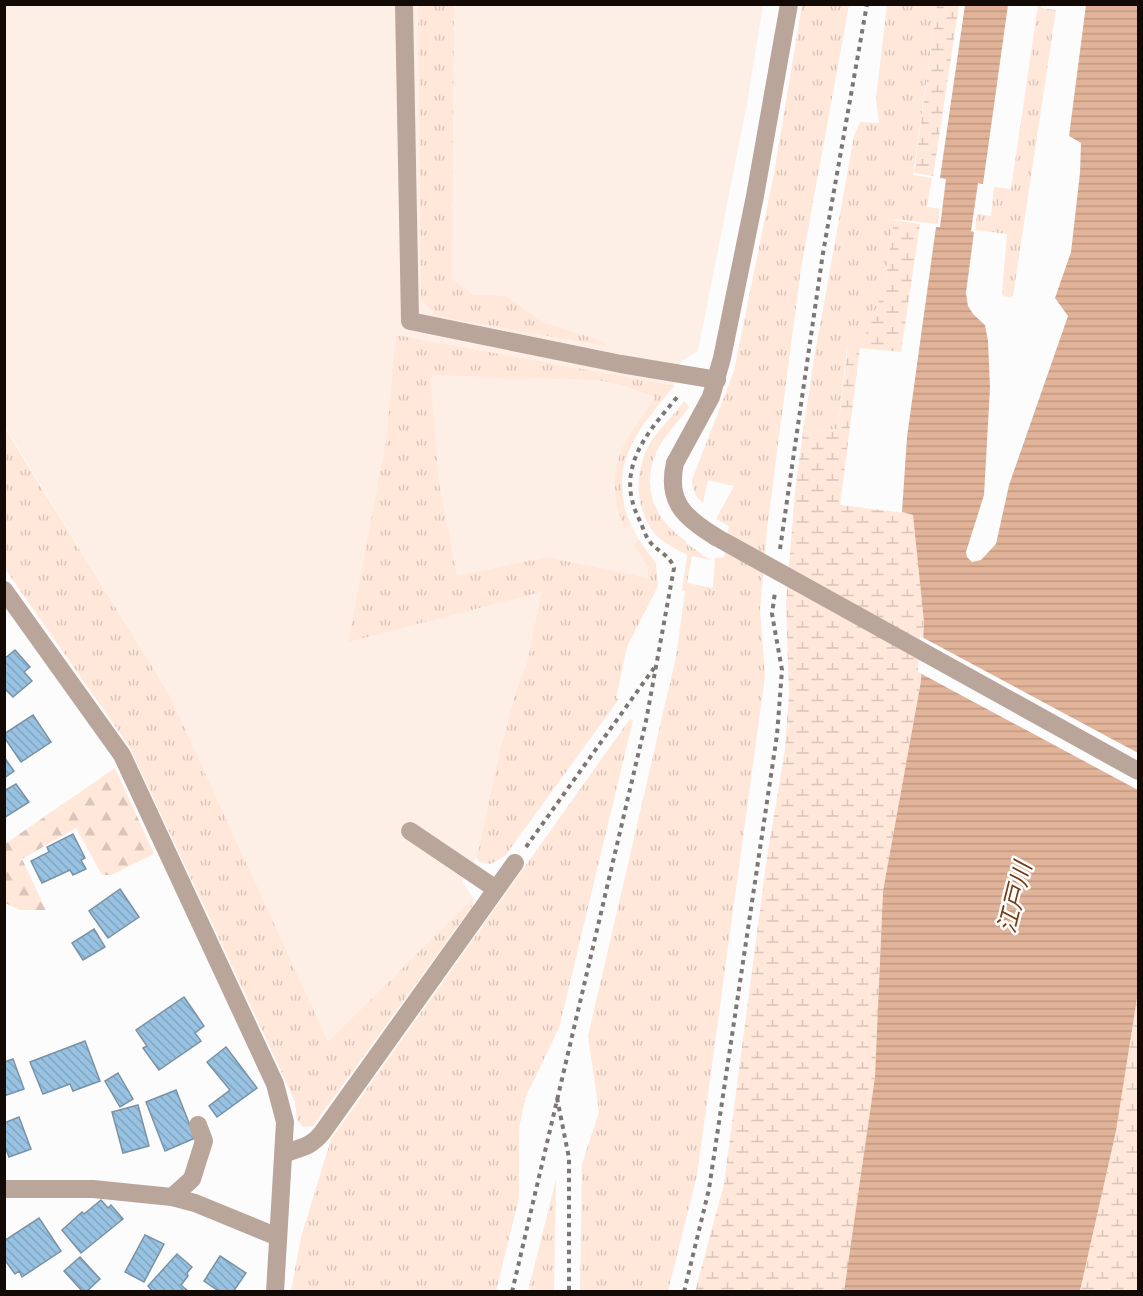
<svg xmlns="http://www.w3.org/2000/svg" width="1143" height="1296" viewBox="0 0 1143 1296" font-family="'Alegreya Sans','Noto Sans JP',sans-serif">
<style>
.built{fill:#feefe6}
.grass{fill:url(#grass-tufts)}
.forest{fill:url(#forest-firs)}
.wetland{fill:url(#wetland-marsh)}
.water{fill:url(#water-rules)}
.pier{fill:#fcfcfc}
.building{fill:url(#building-back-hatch);stroke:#7992a5;stroke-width:1.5}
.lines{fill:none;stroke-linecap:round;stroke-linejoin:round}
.path{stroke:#7c7774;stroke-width:4;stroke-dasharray:4.5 4.5;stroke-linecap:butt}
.minor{stroke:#baa59a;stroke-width:18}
.minor-bridge{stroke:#baa59a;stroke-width:18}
.labels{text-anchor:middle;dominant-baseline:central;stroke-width:5;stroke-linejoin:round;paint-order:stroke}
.water-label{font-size:24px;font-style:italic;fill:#763d15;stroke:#fff}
</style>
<defs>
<pattern id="grass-tufts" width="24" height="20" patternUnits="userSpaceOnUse" patternTransform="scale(1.5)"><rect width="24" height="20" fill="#ffe7da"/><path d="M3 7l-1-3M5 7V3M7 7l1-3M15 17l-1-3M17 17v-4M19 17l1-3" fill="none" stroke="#dac5ba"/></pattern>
<pattern id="forest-firs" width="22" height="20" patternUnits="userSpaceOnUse" patternTransform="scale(1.5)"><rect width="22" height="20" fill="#ffe7da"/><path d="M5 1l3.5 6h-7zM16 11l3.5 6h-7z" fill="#dac5ba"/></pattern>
<pattern id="wetland-marsh" width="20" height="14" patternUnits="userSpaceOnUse" patternTransform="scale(1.5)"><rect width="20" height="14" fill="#ffe7da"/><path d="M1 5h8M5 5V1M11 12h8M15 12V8" fill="none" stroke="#dac5ba"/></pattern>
<pattern id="water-rules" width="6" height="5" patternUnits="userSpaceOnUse" patternTransform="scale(1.5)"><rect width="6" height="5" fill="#e1b399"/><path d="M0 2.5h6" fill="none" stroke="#c09982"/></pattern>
<pattern id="building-back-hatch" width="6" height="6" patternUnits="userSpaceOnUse" patternTransform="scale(1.5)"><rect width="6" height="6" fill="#98c2e2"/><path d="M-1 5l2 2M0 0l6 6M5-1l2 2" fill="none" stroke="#82a5c0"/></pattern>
</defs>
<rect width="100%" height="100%" fill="#fcfcfc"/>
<path class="built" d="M5 5H763L747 104 698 351 680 362 674 386 637 432 629 448 622 470 623 500 626 513 639 540 656 564 648 578 541 592 528 659 515 694 498 757 477 857 462 881 473 898 328 1043 169 694 5 427Z"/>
<g class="grass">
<path d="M418 5H454L452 279 474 295 505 296 542 322 605 342V346L437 316 421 299Z"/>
<path d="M802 5H849L801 268 767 529 760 610 765 676 697 1175 668 1291 580 1292 582 1164 599 1112 588 1036 676 657 685 591H682L687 555C677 549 664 544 656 535 633 508 634 469 652 440 661 426 675 415 684 401L689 407C679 421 662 438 656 453 641 488 655 521 686 541V543L710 560 692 556 687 583 713 588 715 558 724 557 729 526 716 519 734 486 708 480 703 503C695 496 693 491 692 480L734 371 774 173Z"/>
<path d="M887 5H937L913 175 932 178 927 207 940 209 938 224 894 219 885 285 861 348 847 346 838 429 803 432 814 359 854 136 860 122 879 123 876 98Z"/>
<path d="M1038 5H1041V8L1056 10 1013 296 1009 297 1003 296 1002 293 1007 234 975 230 977 214 991 216 994 187 1011 189Z"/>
<path d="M396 335 674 386C637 430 607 465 630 525L624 529C613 499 610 469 626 441 634 426 647 412 655 397L625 386 598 380 430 375 439 483 457 576 546 557 648 578V567L633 544 639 540 656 564 658 586 627 647 616 698 619 699 505 856 491 864 479 862 477 857 498 757 515 694 528 659 541 592 348 642 386 442Z"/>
<path d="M4 427 169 694 328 1042 473 898V905L313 1126 303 1127 297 1120 295 1102 276 1060 129 746 5 569Z"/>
<path d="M630 719 633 720 559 1028 526 1096 519 1128V1198L496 1291H291L301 1237 331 1139Z"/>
<path d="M556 1179 554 1291H528Z"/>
</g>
<path class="forest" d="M115 768 154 854 111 875H102L76 828 22 859 46 910H20L5 903V844Z"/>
<g class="wetland">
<path d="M937 5H959L933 176 914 173Z"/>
<path d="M894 220 920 224 901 352 860 348 840 505 913 514 924 622 921 681 883 891 875 1077 847 1278 844 1291 695 1292 724 1184 767 857 785 750 789 694 786 602 795 492 803 432 838 429 848 345 861 347 885 285Z"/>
<path d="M1138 992V1291L1080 1292 1116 1131Z"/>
</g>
<path class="water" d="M965 5H1008L983 184 978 183 971 231 974 232 966 293 968 306 973 314 985 325 988 341 990 388 984 495 966 552 967 557 972 562 981 560 996 544 1009 485 1068 316 1055 298 1071 252 1080 173 1081 143 1069 136 1086 5H1138V992L1116 1131 1080 1291 844 1292 875 1077 883 891 921 681 924 622 913 515 902 512 907 437 936 227H940L946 179 940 178Z"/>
<path class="pier" d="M920 636 1138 753V790L918 672Z"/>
<g class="building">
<path d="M15 650 30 667 24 672 32 681 13 697 4 688V659Z"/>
<path d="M33 715 51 742 21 762 4 737V734Z"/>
<path d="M4 757 14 771 4 778Z"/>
<path d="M16 784 29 802 4 818V791Z"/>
<path d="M73 834 85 858 81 860 86 869 73 875 70 870 42 883 31 861 49 852 47 847Z"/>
<path d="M120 889 139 917 108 938 89 911Z"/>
<path d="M94 929 105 947 83 960 72 943Z"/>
<path d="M184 997 204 1026 195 1033 201 1041 159 1070 143 1048 147 1046 136 1030Z"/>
<path d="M85 1041 100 1081 73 1091 70 1084 43 1094 30 1062Z"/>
<path d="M226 1047 257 1088 217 1117 209 1106 230 1090 207 1062Z"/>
<path d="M13 1059 24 1089 4 1096V1062Z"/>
<path d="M118 1073 133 1099 120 1107 105 1081Z"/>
<path d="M176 1090 195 1138 165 1151 146 1102Z"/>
<path d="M138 1105 149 1146 123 1153 112 1112Z"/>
<path d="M19 1117 31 1149 9 1157 4 1144V1123Z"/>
<path d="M101 1200 108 1208 111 1205 123 1219 81 1253 62 1230 82 1212 84 1214Z"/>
<path d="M39 1218 61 1251 22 1277 19 1271 15 1274 4 1259V1241Z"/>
<path d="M145 1235 164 1244 144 1282 125 1272Z"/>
<path d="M177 1254 192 1267 187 1273 188 1276 181 1285 189 1292H153L148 1286Z"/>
<path d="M220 1256 246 1273 233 1292H220L204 1281Z"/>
<path d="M80 1257 100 1279 86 1292H83L64 1271Z"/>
</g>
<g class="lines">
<g class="path">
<path d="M780 549 823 253 867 4"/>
<path d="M526 847 654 668"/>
<path d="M557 1098 569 1158V1292"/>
<path d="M512 1292 646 721 674 568C670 555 658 552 650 542 645 536 643 527 640 521 613 469 647 433 679 395"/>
<path d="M684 1292 709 1189 777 735 782 670 772 614 775 592"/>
</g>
<g class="minor">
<path d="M404 4 410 321 621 364 717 380"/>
<path d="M716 537C685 518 666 502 675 463L711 397 722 358 755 196 789 4"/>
<path d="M4 590 122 755 275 1084 285 1122 275 1292"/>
<path d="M410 831 496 889"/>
<path d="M284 1154C300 1147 310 1148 322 1133L515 863"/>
<path d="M4 1189H93L172 1197 195 1203 278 1237"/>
<path d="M172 1197 192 1179 204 1141 198 1125"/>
</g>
<path class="minor-bridge" d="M716 537 1138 771"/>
</g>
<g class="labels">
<g class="water-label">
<text transform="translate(1016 898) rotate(-76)">江戸川</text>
</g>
</g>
<rect width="1143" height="1296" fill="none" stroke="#130905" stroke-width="12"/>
</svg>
